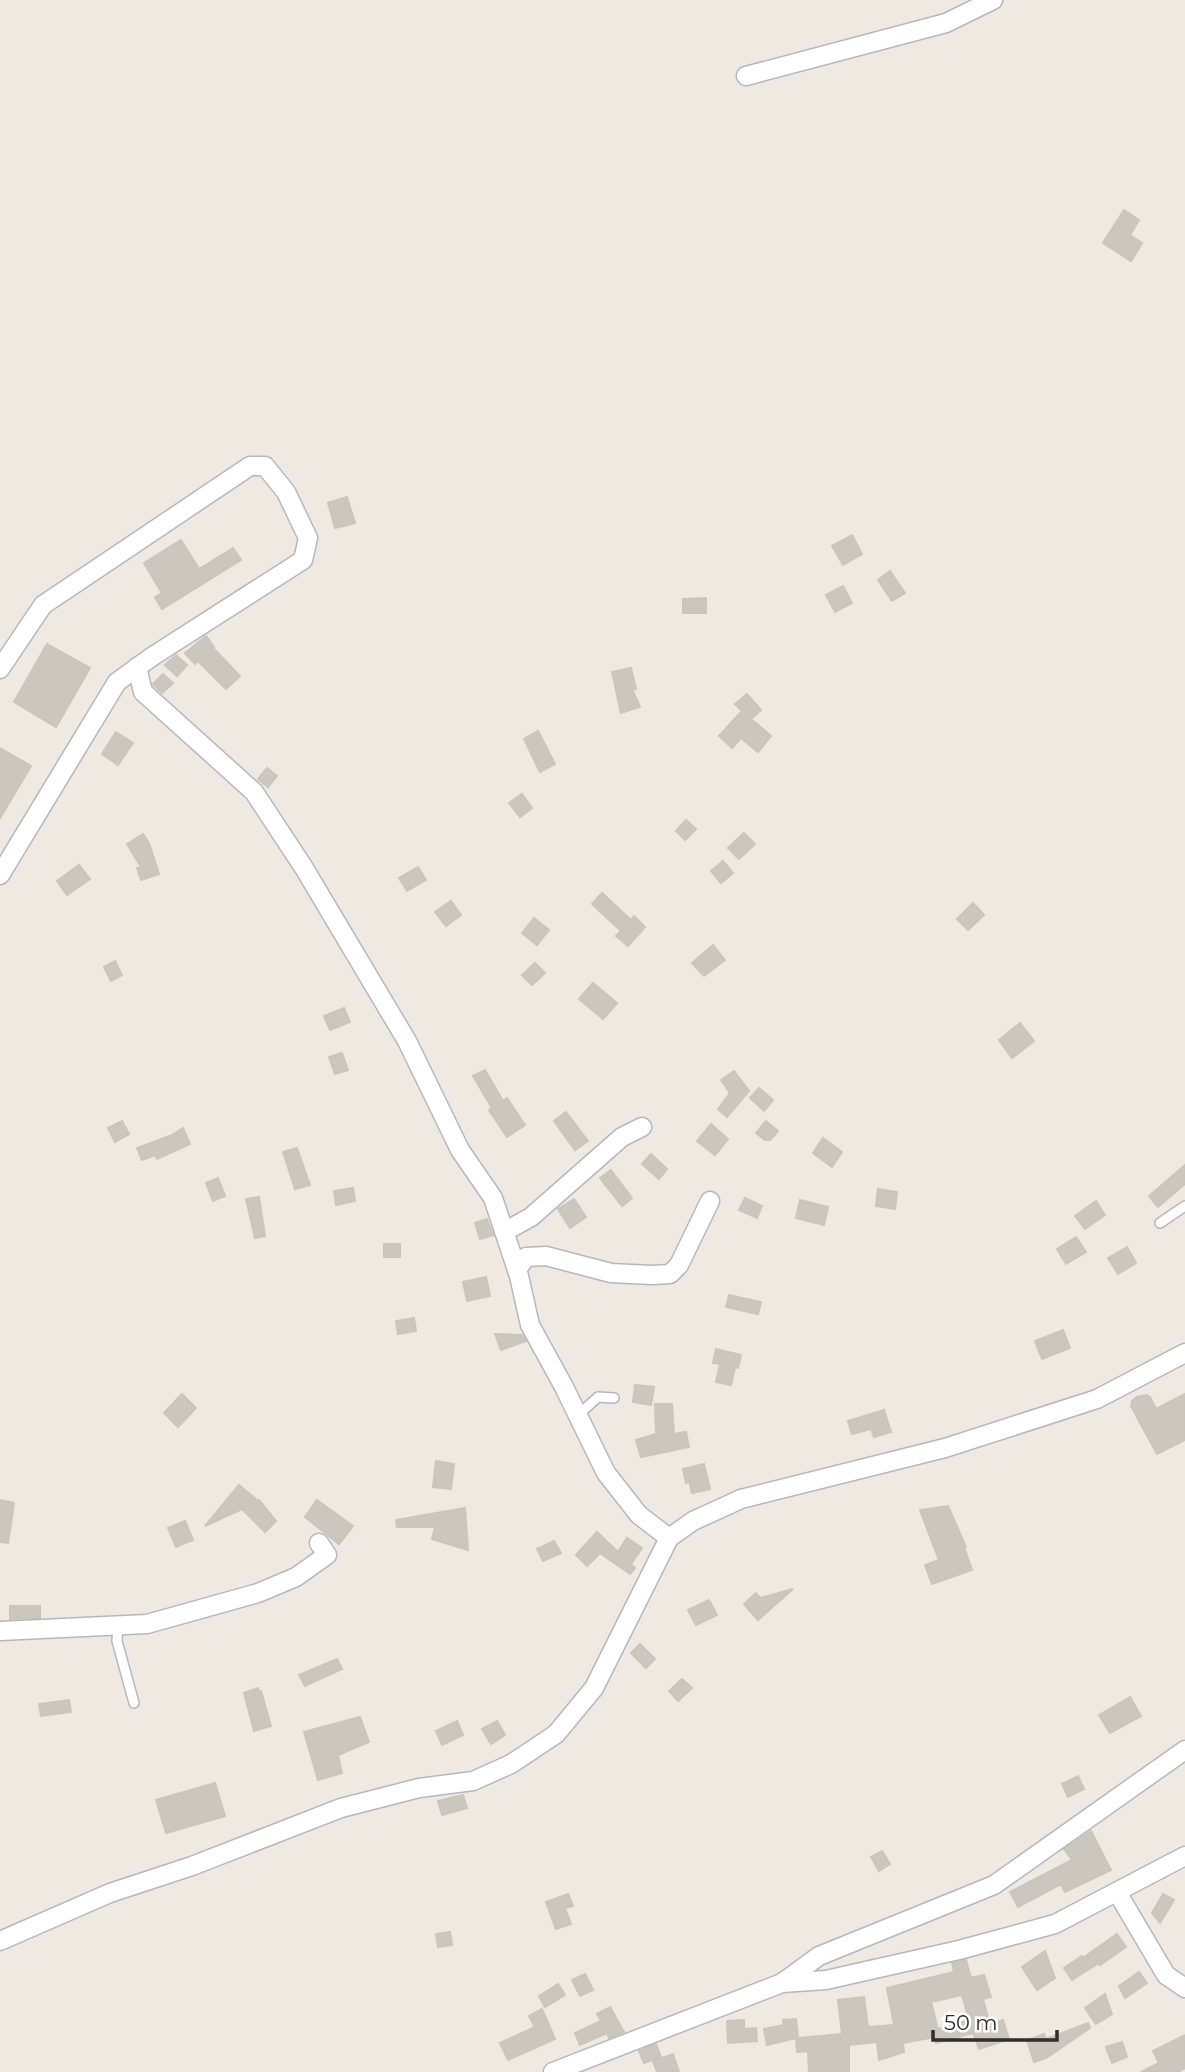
<svg xmlns="http://www.w3.org/2000/svg" width="1185" height="2072" viewBox="0 0 1185 2072" font-family="Montserrat,sans-serif">
<style>
.building{fill:#cbc7bf;stroke:#cbc5ba;stroke-width:2;fill-rule:evenodd}
.lines{fill:none;stroke-linecap:round;stroke-linejoin:round}
.lane-casing{stroke:#b4b7c1;stroke-width:12}
.street-casing{stroke:#b4b7c1;stroke-width:21}
.lane{stroke:#fff;stroke-width:9}
.street{stroke:#fff;stroke-width:18}
</style>
<rect width="100%" height="100%" fill="#efe9e1"/>
<g class="building">
<path d="M1124 210 1139 220 1130 235 1142 243 1131 261 1103 243Z"/>
<path d="M347 497 355 523 335 528 328 503Z"/>
<path d="M852 535 862 554 843 565 832 546Z"/>
<path d="M181 540 199 569 233 548 241 560 162 609 155 597 162 593 144 563Z"/>
<path d="M890 571 905 593 892 601 878 580Z"/>
<path d="M843 586 852 603 835 612 826 595Z"/>
<path d="M706 598V613H683V599Z"/>
<path d="M206 636 214 647 213 648 240 676 226 689 198 661 195 664 185 653Z"/>
<path d="M47 644 90 668 56 727 14 702Z"/>
<path d="M176 655 187 665 177 676 165 665Z"/>
<path d="M631 668 636 689H632L640 707 621 713 612 672Z"/>
<path d="M163 674 173 683 162 693 153 684Z"/>
<path d="M747 694 761 710 751 719 771 736 758 752 741 738 732 748 719 736 742 711 735 704Z"/>
<path d="M538 731 555 764 540 772 524 739Z"/>
<path d="M116 732 133 743 118 765 102 754Z"/>
<path d="M0 748 31 766 0 818Z"/>
<path d="M267 768 277 776 268 787 258 779Z"/>
<path d="M522 794 532 808 520 817 509 803Z"/>
<path d="M686 820 696 829 685 840 676 831Z"/>
<path d="M744 833 755 844 739 859 728 848Z"/>
<path d="M143 834 149 843 159 874 141 880 137 868 141 867 127 844Z"/>
<path d="M723 861 733 873 721 883 711 871Z"/>
<path d="M79 865 90 879 67 895 57 881Z"/>
<path d="M418 867 426 880 407 891 399 878Z"/>
<path d="M602 893 631 920 634 916 645 927 628 946 616 936 621 931 592 904Z"/>
<path d="M451 901 461 915 446 926 435 912Z"/>
<path d="M973 903 984 915 968 930 957 919Z"/>
<path d="M534 918 549 930 537 945 522 933Z"/>
<path d="M713 945 725 960 704 976 692 963Z"/>
<path d="M115 961 122 975 111 981 104 967Z"/>
<path d="M535 963 545 973 532 985 522 975Z"/>
<path d="M593 983 617 1003 603 1019 579 999Z"/>
<path d="M344 1008 350 1022 330 1030 324 1016Z"/>
<path d="M1020 1023 1034 1041 1012 1058 999 1040Z"/>
<path d="M342 1053 348 1070 335 1074 329 1057Z"/>
<path d="M485 1070 503 1101 507 1098 525 1125 507 1137 489 1110 492 1108 473 1076Z"/>
<path d="M734 1071 749 1091 727 1117 718 1109 730 1093 721 1080Z"/>
<path d="M759 1088 773 1100 764 1111 750 1098Z"/>
<path d="M566 1112 588 1141 575 1150 554 1121Z"/>
<path d="M122 1121 129 1134 115 1142 108 1128Z"/>
<path d="M766 1121 778 1131 770 1140H765L756 1133Z"/>
<path d="M711 1124 728 1139 715 1155 697 1141Z"/>
<path d="M183 1128 190 1144 157 1159 155 1155 142 1160 137 1148 172 1135Z"/>
<path d="M823 1138 842 1152 832 1167 813 1153Z"/>
<path d="M297 1148 310 1185 295 1189 283 1152Z"/>
<path d="M651 1154 667 1169 659 1179 642 1164Z"/>
<path d="M1185 1165V1184L1158 1207 1149 1196Z"/>
<path d="M611 1170 632 1198 622 1206 600 1178Z"/>
<path d="M218 1178 225 1196 213 1201 206 1183Z"/>
<path d="M353 1188 355 1201 336 1205 334 1191Z"/>
<path d="M878 1189 897 1192 895 1209 876 1206Z"/>
<path d="M259 1197 265 1236 255 1238 246 1199Z"/>
<path d="M745 1198 762 1206 757 1218 739 1210Z"/>
<path d="M574 1199 586 1217 570 1228 558 1209Z"/>
<path d="M800 1200 828 1207 824 1225 796 1218Z"/>
<path d="M1096 1201 1105 1215 1085 1229 1075 1216Z"/>
<path d="M487 1219 493 1235 480 1239 475 1223Z"/>
<path d="M1076 1237 1086 1252 1066 1264 1057 1249Z"/>
<rect x="384" y="1244" width="16" height="13"/>
<path d="M1127 1247 1136 1263 1118 1274 1108 1258Z"/>
<path d="M486 1277 490 1296 467 1301 463 1282Z"/>
<path d="M729 1295 761 1302 758 1314 726 1307Z"/>
<path d="M414 1318 416 1331 398 1334 396 1321Z"/>
<path d="M1063 1330 1070 1348 1042 1359 1035 1341Z"/>
<path d="M495 1334 522 1335 526 1341 501 1350Z"/>
<path d="M716 1349 741 1355 738 1368 735 1367 731 1385 716 1382 720 1364 713 1363Z"/>
<path d="M635 1385 654 1387 651 1405 633 1402Z"/>
<path d="M182 1394 196 1408 178 1427 164 1413Z"/>
<path d="M1185 1394V1440L1157 1454 1131 1406 1132 1401 1137 1397 1146 1395 1150 1397 1156 1409Z"/>
<path d="M655 1404H672L674 1434 686 1432 689 1447 641 1457 636 1440 656 1434Z"/>
<path d="M884 1410 891 1432 874 1437 871 1429 852 1434 848 1421Z"/>
<path d="M436 1461 454 1464 451 1489 433 1487Z"/>
<path d="M704 1464 710 1489 692 1493 689 1481 686 1483 683 1469Z"/>
<path d="M239 1485 258 1501 259 1500 276 1521 265 1532 242 1509 205 1526Z"/>
<path d="M0 1500 14 1503 8 1543 0 1542Z"/>
<path d="M317 1500 353 1526 339 1544 305 1517Z"/>
<path d="M948 1506 966 1547H964L972 1570 932 1584 925 1565 939 1560 920 1510Z"/>
<path d="M465 1508 468 1550 432 1539 435 1527H397L396 1520Z"/>
<path d="M185 1521 193 1540 176 1547 168 1528Z"/>
<path d="M597 1532 618 1552 627 1538 642 1548 631 1564 635 1568 630 1574 600 1553 587 1566 576 1555Z"/>
<path d="M554 1541 561 1553 543 1561 537 1549Z"/>
<path d="M793 1589 758 1620 744 1604 756 1593 760 1598Z"/>
<path d="M709 1600 717 1615 696 1625 688 1610Z"/>
<path d="M10 1606H40V1618L10 1619Z"/>
<path d="M640 1644 655 1659 646 1668 631 1653Z"/>
<path d="M337 1659 342 1669 305 1686 299 1675Z"/>
<path d="M682 1679 692 1688 678 1701 669 1691Z"/>
<path d="M258 1688 259 1691H261L271 1726 254 1731 244 1693Z"/>
<path d="M1130 1697 1141 1716 1110 1733 1099 1715Z"/>
<path d="M69 1700 71 1712 41 1716 39 1704Z"/>
<path d="M360 1717 369 1742 338 1755 342 1773 318 1780 304 1732Z"/>
<path d="M457 1721 463 1735 442 1745 436 1731Z"/>
<path d="M497 1721 505 1735 491 1744 482 1729Z"/>
<path d="M1078 1776 1084 1789 1068 1797 1062 1784Z"/>
<path d="M215 1783 225 1816 166 1833 156 1800Z"/>
<path d="M463 1795 467 1808 442 1815 438 1801Z"/>
<path d="M1091 1831 1111 1870 1065 1892 1061 1884 1018 1907 1010 1892 1072 1860 1064 1849Z"/>
<path d="M882 1851 890 1864 879 1871 871 1857Z"/>
<path d="M568 1894 573 1906 565 1908 571 1924 556 1929 546 1902Z"/>
<path d="M1163 1894 1174 1900 1160 1923 1152 1913Z"/>
<path d="M450 1932 452 1945 438 1947 436 1934Z"/>
<path d="M1117 1934 1126 1947 1100 1965 1099 1963 1072 1980 1064 1968 1082 1956 1083 1958Z"/>
<path d="M1045 1951 1055 1978 1037 1990 1022 1967Z"/>
<path d="M966 1960 971 1978 984 1975 991 1997 983 1999 990 2025 1003 2020 1009 2039 979 2049 973 2033 936 2043 935 2037 903 2043 904 2052 879 2060 877 2042 849 2045V2072H809L808 2051 797 2052 796 2038 767 2045 764 2029 784 2025 783 2020 796 2019 798 2038 842 2034 838 2000 864 1997 868 2027 894 2025 887 1988 954 1972 952 1963ZM962 1995 969 2020 938 2029 931 2002Z"/>
<path d="M1139 1972 1147 1983 1125 1998 1119 1986Z"/>
<path d="M585 1974 593 1990 580 1996 572 1980Z"/>
<path d="M558 1984 565 1995 545 2007 539 1996Z"/>
<path d="M1105 1994 1112 2014 1096 2024 1085 2008Z"/>
<path d="M610 2007 624 2032 609 2038 607 2033 580 2045 575 2033 601 2021 597 2014Z"/>
<path d="M542 2009 555 2039 508 2060 500 2043 535 2027 529 2016Z"/>
<path d="M744 2020V2029L756 2028 757 2041 728 2043 727 2021Z"/>
<path d="M1088 2023 1090 2028 1046 2058 1034 2062 1027 2040 1044 2034 1046 2039Z"/>
<path d="M1185 2035V2068L1178 2072H1141L1159 2063 1153 2051Z"/>
<path d="M1122 2042 1127 2057 1112 2063 1106 2047Z"/>
<path d="M656 2044 661 2057 644 2063 639 2051Z"/>
<path d="M673 2054 679 2072H657L653 2061Z"/>
</g>
<g class="lines">
<defs>
<g id="lane">
<path d="M1160 1223 1185 1206"/>
<path d="M578 1415 598 1397 614 1398"/>
<path d="M118 1626 117 1641 134 1703"/>
</g>
<g id="street">
<path d="M746 76 946 23 993 0"/>
<path d="M137 667 143 692 254 792 304 868 407 1041 460 1150 493 1198 519 1276 530 1325 564 1387 606 1473 639 1515 669 1538"/>
<path d="M0 669 43 605 250 466H265L286 492 308 538 303 560 153 656 117 682 0 875"/>
<path d="M504 1232 531 1217 622 1137 642 1127"/>
<path d="M517 1270 526 1257 546 1256 611 1273 652 1275 670 1274 679 1265 710 1201"/>
<path d="M0 1631 147 1624 258 1593 296 1577 327 1555 319 1543"/>
<path d="M1117 1892 1166 1975 1185 1988"/>
<path d="M0 1941 110 1893 192 1866 341 1808 419 1788 473 1781 511 1764 556 1734 594 1688 669 1538 693 1521 741 1499 945 1448 1097 1399 1185 1353"/>
<path d="M782 1983 819 1956 994 1885 1185 1750"/>
<path d="M553 2072 782 1983 826 1980 959 1950 1055 1924 1185 1856"/>
</g>
</defs>
<use href="#lane" class="lane-casing"/>
<use href="#street" class="street-casing"/>
<use href="#lane" class="lane"/>
<use href="#street" class="street"/>
</g>
<path d="M933 2030v10h124v-10" fill="none" stroke="#2e2e2e" stroke-width="3.5"/>
<text x="944" y="2030" font-size="21" fill="#2e2e2e" stroke="#ffffff" stroke-width="5" paint-order="stroke">50 m</text>
</svg>
